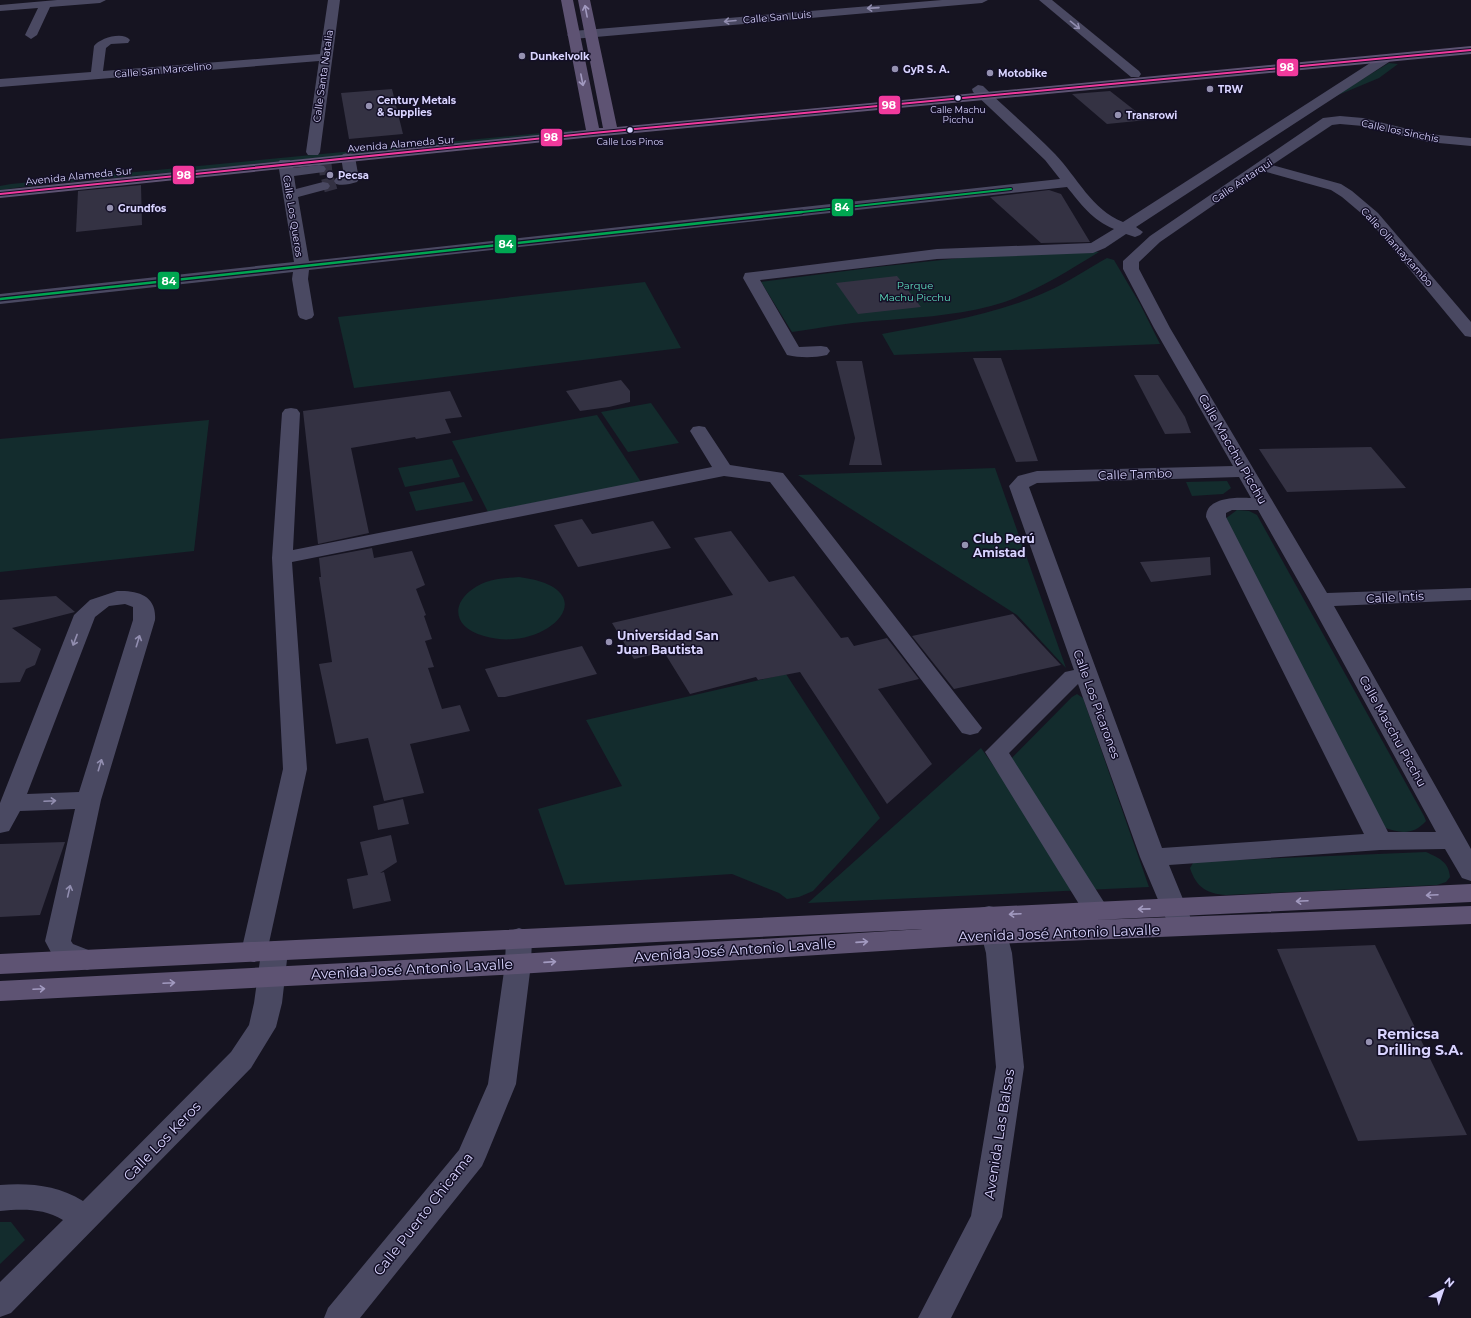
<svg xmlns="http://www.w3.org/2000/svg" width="1471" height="1318" viewBox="0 0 1471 1318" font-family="Montserrat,sans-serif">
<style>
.green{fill:#132c2d}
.building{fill:#343243}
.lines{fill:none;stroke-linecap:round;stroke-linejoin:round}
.minor-tunnel{stroke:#333142;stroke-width:13;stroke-dasharray:13 6;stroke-linecap:butt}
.minor{fill:#4a4962;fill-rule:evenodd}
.major{fill:#5e5373;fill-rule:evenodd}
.bus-1-casing{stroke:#130f26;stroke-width:4}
.bus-2-far1-casing{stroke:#130f26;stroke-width:4}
.bus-2-casing{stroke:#130f26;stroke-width:5}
.bus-1{stroke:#f13a9d;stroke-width:2}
.bus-2-far1{stroke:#00a651;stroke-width:2}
.bus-2{stroke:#00a651;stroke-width:2.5}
.oneway{stroke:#928eb0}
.oneway2{stroke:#a29ac0}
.poi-dot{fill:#9591b1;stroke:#130f26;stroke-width:1.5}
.bus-dot{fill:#d9d4ff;stroke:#130f26;stroke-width:1.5}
.labels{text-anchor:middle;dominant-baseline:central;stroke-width:3;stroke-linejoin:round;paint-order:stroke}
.far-bus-label{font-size:9px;fill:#d9d4ff;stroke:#130f26}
.far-street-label{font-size:10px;fill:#d9d4ff;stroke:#130f26}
.far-poi-label{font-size:10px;font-weight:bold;fill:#d9d4ff;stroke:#130f26;text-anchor:start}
.far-park-label{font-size:10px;fill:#5fe0c0;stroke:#130f26}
.street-label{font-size:12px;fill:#d9d4ff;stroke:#130f26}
.poi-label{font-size:12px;font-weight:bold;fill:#d9d4ff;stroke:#130f26;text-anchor:start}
.near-street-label{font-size:14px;fill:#d9d4ff;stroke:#130f26}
.near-poi-label{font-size:14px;font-weight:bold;fill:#d9d4ff;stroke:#130f26;text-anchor:start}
.line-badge{stroke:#130f26;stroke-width:1.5}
.badge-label{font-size:11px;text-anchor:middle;font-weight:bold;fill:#fff}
</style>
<rect width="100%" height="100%" fill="#161421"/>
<g class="green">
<path d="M1389 63 1398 64 1379 78 1331 98Z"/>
<path d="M572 130 574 133 29 186 0 190V186L11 184Z"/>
<path d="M1083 251 1099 252C1066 272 1029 296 991 306 952 316 913 318 873 321 846 323 819 328 792 332L761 282 877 267 988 255Z"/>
<path d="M1107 258 1114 260 1140 304 1160 344 894 355 882 334C937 324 995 315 1046 292 1067 283 1087 269 1107 258Z"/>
<path d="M645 282 681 348 354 388 338 317Z"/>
<path d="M651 403 679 443 628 452 601 412Z"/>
<path d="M597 415 641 482 488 512 452 441Z"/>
<path d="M209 420 194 551 0 572V439Z"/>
<path d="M452 459 460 477 405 487 398 468Z"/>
<path d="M995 468 1066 668 1017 615 798 475Z"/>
<path d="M1227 481 1231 488 1223 494 1192 496 1186 482Z"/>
<path d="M464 482 473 501 416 511 409 492Z"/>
<path d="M1237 510 1249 511 1257 515 1424 816 1426 821C1413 836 1399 833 1383 827L1225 519Z"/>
<path d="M519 577C611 589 546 655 484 636 446 625 453 595 486 582 497 578 508 578 519 577Z"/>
<path d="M786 674 880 818 813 891 799 897 787 899 779 893 732 874 565 885 538 809 622 786 586 720Z"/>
<path d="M1077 694 1083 698 1149 887 808 903 981 748 998 772 1072 697Z"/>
<path d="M1426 852C1439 858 1449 862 1450 877L1446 882 1437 885 1226 895C1207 894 1196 887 1190 868L1193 863 1212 861Z"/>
<path d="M0 1222H11L25 1240 0 1264Z"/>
</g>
<g class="building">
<path d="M392 89 403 134 349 139 341 93Z"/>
<path d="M1110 91 1147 120 1107 124 1072 94Z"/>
<path d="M141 185 142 225 76 232 78 191Z"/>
<path d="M1049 190 1061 194 1090 242 1041 243 990 197Z"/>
<path d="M897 276 921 307 858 314 836 283Z"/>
<path d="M973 358H1001L1038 461 1016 462Z"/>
<path d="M836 361H862L882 465H849L855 438Z"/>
<path d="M1134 375H1158L1185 417 1191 433 1165 434Z"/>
<path d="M621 380 630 391V402L609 407 580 411 566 391Z"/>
<path d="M450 391 462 417 445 419 451 433 416 439 415 437 351 448 369 533 318 544 303 411Z"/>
<path d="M1371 447 1406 488 1287 492 1259 449Z"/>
<path d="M582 519 592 534 653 521 671 548 578 567 554 525Z"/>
<path d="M731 531 769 582 794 576 841 638 848 637 854 646 887 638 919 679 878 689 932 764 887 804 800 672 758 680 756 677 690 694 664 652 634 659 612 623 733 595 694 538Z"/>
<path d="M372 548 374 558 412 551 425 585 416 589 426 615 424 616 432 639 425 641 434 667 428 668 442 709 460 705 470 731 410 744 424 793 384 801 368 738 336 744 319 664 332 662 319 577H321L319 558Z"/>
<path d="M1210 557 1211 575 1151 582 1140 562Z"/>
<path d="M56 596 75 612 12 628 41 649 35 665 26 669 20 682 0 683V600Z"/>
<path d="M1013 614 1061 665 954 689 912 636Z"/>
<path d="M582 646 597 674 505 697H498L485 669Z"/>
<path d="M403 799 409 824 378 830 373 806Z"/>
<path d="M391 835 397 862 380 873 384 872 391 901 353 909 347 879 368 875 360 842Z"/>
<path d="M65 842 40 915 0 917V844Z"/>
<path d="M1375 945 1467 1135 1358 1141 1277 949Z"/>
</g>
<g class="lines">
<g class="minor-tunnel">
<path d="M319 169 337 167"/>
<path d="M323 186 341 181"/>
</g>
<g class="minor">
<path d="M57 0H106L100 3 50 7 37 35 31 39 25 35 38 8 0 11V5Z"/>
<path d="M328 0H340L320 152 318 155H308L306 152 319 61 0 87V79L91 72 94 46C100 38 123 31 130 40L128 43 111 44 106 48 103 71 320 54Z"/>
<path d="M942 0H988L982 3 573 39 567 35 573 31Z"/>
<path d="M1039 0H1052L1139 71 1141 74 1139 77H1131Z"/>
<path d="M1385 55 1389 56 1391 59 1389 62 1136 227 1143 232 1140 235 1135 237 1126 234 1105 248 1093 253 937 259 760 280 799 347 821 346 827 347 830 351 827 355C813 358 801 358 787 355L743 278 745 273 937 249 1091 243 1114 229C1092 220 1081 204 1067 187L309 270 308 279 314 315 312 318 306 320 300 318 298 315 292 279 293 272 0 304V294L294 262 278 163 280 160H290L293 168 319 165 324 166 326 169 324 172 294 176 296 189 323 182 328 183 330 186 328 189 298 197 309 261 1060 179 1045 160 973 92 972 89 978 85 983 86C1006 109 1032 130 1055 154 1077 177 1092 210 1123 222L1381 56Z"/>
<path d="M1340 116 1363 118 1428 134 1471 138V146L1428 142 1363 126 1340 124 1332 125 1272 165 1341 184 1352 191 1378 213 1471 322V337L1465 336 1368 219 1342 197 1331 190 1263 171 1160 242 1139 262V269L1170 328 1327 593 1471 588V600L1334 606 1471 849V881L1462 878 1445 849 1380 850 1169 865 1194 926 1190 933 1181 935 1172 933 1140 857 1078 684 1009 753 1109 910 1105 917 1096 919 1087 917 985 752 1065 672 1074 670 1009 486 1018 476 1037 471 1233 466 1154 328 1123 269V261L1150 236 1323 118ZM1239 477 1251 498C1237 497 1206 497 1206 517L1364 834 1162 848 1029 487 1037 483ZM1232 510H1258L1309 600 1436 832H1388L1226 517V513Z"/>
<path d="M348 153 353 154 355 157 359 179 357 182C350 184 343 186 336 184L334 181 336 178 344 176 341 157 343 154Z"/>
<path d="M291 408 297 409 300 413 293 550 712 467 690 431 693 427 699 426 705 427 730 465 783 473 982 728 978 733 970 735 962 733 770 482 724 476 292 562 307 769 269 943 275 941 284 944 288 951 282 1003 276 1027 251 1068 11 1313 0 1317V1282L63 1220C43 1208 22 1209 0 1211V1185C30 1183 57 1185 83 1201L231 1052 249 1025 254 1003 260 960 254 962 245 959 241 952 283 769 272 558 282 413 285 409Z"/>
<path d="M117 591C137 590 157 595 155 620L101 800 71 941 73 944 96 953 100 960 96 967 87 970 54 958 45 941 75 809 20 811 9 831 0 833V803L74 615 90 600ZM125 604 133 607V620L79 792 27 794 95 617 109 606Z"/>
<path d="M989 906 998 908 1002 915 1012 953 1024 1067 1002 1217 951 1318H918L971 1216 996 1067 986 953 976 915 980 908Z"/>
<path d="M519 928 528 931 532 938 531 964 516 1084 486 1157 482 1166 360 1318H324L328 1308 459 1150 488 1084 505 964 506 938 510 931Z"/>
</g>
<g class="major">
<path d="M561 0H573L599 128H603L578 0H590L617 127 1471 46V54L593 137 0 198V190L586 130Z"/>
<path d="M1471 884V902L1095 920 1471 906V924L994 944 518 974 0 1001V981L518 954 923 929 0 974V954Z"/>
</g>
<defs>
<path id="bus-1" d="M0 194 593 133 1471 50"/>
<path id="bus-2-far1" d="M793 213 1011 189"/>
<path id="bus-2" d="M0 299 802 212"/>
</defs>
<use href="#bus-1" class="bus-1-casing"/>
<use href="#bus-2-far1" class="bus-2-far1-casing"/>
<use href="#bus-2" class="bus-2-casing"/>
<use href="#bus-1" class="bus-1"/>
<use href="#bus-2-far1" class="bus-2-far1"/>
<use href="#bus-2" class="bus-2"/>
</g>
<defs><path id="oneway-shaft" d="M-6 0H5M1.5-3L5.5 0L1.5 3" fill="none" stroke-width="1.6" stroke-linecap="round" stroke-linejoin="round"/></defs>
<g class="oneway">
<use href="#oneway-shaft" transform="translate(873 8) rotate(176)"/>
<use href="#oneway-shaft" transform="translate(730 21) rotate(175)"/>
<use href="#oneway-shaft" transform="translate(1075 25) rotate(39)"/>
<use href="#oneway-shaft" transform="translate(75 640) rotate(111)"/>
<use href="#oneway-shaft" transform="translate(138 641) rotate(-73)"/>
<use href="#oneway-shaft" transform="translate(100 765) rotate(-73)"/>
<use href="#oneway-shaft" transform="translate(50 801) rotate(-3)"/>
<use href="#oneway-shaft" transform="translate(69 891) rotate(-77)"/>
</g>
<g class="oneway2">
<use href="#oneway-shaft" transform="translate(586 11) rotate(-101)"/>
<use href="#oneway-shaft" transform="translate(582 80) rotate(79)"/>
<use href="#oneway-shaft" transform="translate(1432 895) rotate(177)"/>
<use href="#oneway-shaft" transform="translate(1302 901) rotate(177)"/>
<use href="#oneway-shaft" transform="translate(1144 909) rotate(179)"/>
<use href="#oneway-shaft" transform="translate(1015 914) rotate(177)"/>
<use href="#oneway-shaft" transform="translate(862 942) rotate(-4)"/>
<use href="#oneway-shaft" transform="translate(550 962) rotate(-4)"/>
<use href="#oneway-shaft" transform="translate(169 983) rotate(-3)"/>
<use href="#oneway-shaft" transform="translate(39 989) rotate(-3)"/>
</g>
<g class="poi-dot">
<circle cx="522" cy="56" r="4"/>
<circle cx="895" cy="69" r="4"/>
<circle cx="990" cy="73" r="4"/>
<circle cx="1210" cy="89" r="4"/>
<circle cx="369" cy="106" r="4"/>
<circle cx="1118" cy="115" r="4"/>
<circle cx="330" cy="175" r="4"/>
<circle cx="110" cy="208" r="4"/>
<circle cx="965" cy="545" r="4"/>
<circle cx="609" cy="642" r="4"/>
<circle cx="1369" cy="1042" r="4"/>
</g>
<g class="bus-dot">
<circle cx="958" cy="98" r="3.5"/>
<circle cx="630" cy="130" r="3.5"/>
</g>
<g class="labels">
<g class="far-bus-label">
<text x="958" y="109">Calle Machu<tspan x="958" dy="10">Picchu</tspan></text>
<text x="630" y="141">Calle Los Pinos</text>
</g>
<g class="far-street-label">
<text transform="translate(777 17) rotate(-5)">Calle San Luis</text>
<text transform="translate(163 70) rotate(-5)">Calle San Marcelino</text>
<text transform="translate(323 76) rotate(-82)">Calle Santa Natalia</text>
<text transform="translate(1400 131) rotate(12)">Calle los Sinchis</text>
<text transform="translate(401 144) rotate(-5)">Avenida Alameda Sur</text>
<text transform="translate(79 176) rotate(-6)">Avenida Alameda Sur</text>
<text transform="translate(1242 181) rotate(-34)">Calle Antarqui</text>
<text transform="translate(293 216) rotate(81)">Calle Los Queros</text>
<text transform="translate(1397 247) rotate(48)">Calle Ollantaytambo</text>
</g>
<g class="far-poi-label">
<text x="530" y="56">Dunkelvolk</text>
<text x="903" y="69">GyR S. A.</text>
<text x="998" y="73">Motobike</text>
<text x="1218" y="89">TRW</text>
<text x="377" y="100">Century Metals<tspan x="377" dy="12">&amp; Supplies</tspan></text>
<text x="1126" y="115">Transrowi</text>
<text x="338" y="175">Pecsa</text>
<text x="118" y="208">Grundfos</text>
</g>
<g class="far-park-label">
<text x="915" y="285">Parque<tspan x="915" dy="12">Machu Picchu</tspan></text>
</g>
<g class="street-label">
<text transform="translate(1233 449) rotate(60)">Calle Macchu Picchu</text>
<text transform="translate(1135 474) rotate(-2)">Calle Tambo</text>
<text transform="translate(1395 597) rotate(-3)">Calle Intis</text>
<text transform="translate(1097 704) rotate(70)">Calle Los Picarones</text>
<text transform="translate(1393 731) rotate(61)">Calle Macchu Picchu</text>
</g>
<g class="poi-label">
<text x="973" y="538">Club Perú<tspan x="973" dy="14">Amistad</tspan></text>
<text x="617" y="635">Universidad San<tspan x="617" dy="14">Juan Bautista</tspan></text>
</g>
<g class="near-street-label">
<text transform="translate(1059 933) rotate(-2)">Avenida José Antonio Lavalle</text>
<text transform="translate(735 950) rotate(-4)">Avenida José Antonio Lavalle</text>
<text transform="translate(412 969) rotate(-3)">Avenida José Antonio Lavalle</text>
<text transform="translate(999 1134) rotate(-81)">Avenida Las Balsas</text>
<text transform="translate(162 1141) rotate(-46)">Calle Los Keros</text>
<text transform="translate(423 1214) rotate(-52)">Calle Puerto Chicama</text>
</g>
<g class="near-poi-label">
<text x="1377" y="1034">Remicsa<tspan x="1377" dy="16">Drilling S.A.</tspan></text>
</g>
</g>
<g class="line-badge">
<rect x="1276" y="58" width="23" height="19" rx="4" fill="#f13a9d"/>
<rect x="878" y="95" width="23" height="20" rx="4" fill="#f13a9d"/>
<rect x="540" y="128" width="23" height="19" rx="4" fill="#f13a9d"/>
<rect x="172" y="165" width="23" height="20" rx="4" fill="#f13a9d"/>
<rect x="831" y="198" width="23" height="19" rx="4" fill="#00a651"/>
<rect x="494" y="234" width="23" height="20" rx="4" fill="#00a651"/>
<rect x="157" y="271" width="23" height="19" rx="4" fill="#00a651"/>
</g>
<g class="badge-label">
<text x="1287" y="71">98</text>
<text x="889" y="109">98</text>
<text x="551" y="141">98</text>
<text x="184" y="179">98</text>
<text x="842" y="211">84</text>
<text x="506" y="248">84</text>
<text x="169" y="285">84</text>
</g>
<g transform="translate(1443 1290) rotate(40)" stroke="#130f26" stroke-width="3" paint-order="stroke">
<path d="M0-3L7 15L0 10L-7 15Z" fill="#d9d4ff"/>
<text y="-6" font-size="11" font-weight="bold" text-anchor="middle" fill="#d9d4ff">N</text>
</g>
</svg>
